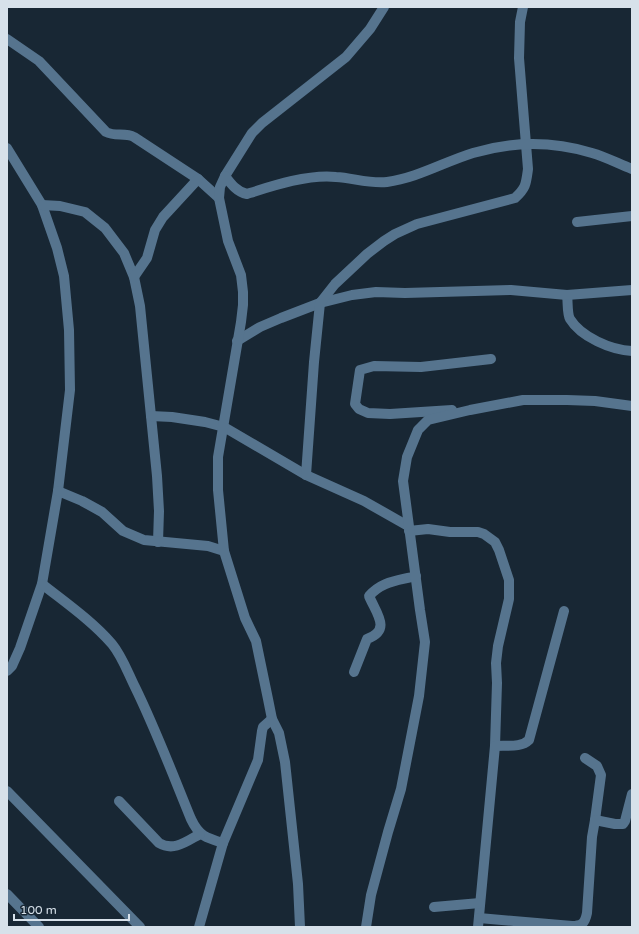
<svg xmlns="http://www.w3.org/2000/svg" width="639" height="934" viewBox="0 0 639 934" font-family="'Varela Round',sans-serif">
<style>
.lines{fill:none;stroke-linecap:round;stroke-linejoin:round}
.minor{stroke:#56748e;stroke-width:10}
</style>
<rect width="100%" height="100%" fill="#182734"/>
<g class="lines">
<g class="minor">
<path d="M7 39 39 61 106 132C115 137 125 132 134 137L198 179 219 198"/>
<path d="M7 148 42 205 57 248 64 276 69 330 70 390 58 491 42 584 20 648 12 666 7 671"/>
<path d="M225 176 252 133 262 123 346 57 370 29 384 7"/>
<path d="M42 205 60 206 85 212 105 228 124 253 134 277 140 306 157 476 159 511 158 542"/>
<path d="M577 222 632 216"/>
<path d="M134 277 147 258 155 230 163 217 198 179"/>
<path d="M567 295C568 301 567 314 570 319 581 337 611 350 632 351"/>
<path d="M237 341 260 327 281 318 320 303 352 295 376 292 405 293 511 290 567 295 632 290"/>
<path d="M452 410 390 414 368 413 359 409 355 404 360 370 374 366 421 367 491 359"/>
<path d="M151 416 172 417 205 422 224 427 306 475 364 501 408 526"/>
<path d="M306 475 314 362 320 303 335 284 367 254 384 241 395 234 417 224 515 198C526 188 526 184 528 169L519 58 520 22 523 7"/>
<path d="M58 491 82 501 102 512 123 531 144 540 208 546 224 551"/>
<path d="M409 531 428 529 450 532H478L484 534 495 542 499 550 509 580V599L498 646 496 663 497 683 495 746 478 927"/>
<path d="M42 584C66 603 92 621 112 644 122 656 128 673 135 687 156 730 173 775 191 819 199 836 206 838 223 843L258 760 262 731 263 727 272 719"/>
<path d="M354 672 367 639C392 630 376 613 369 596 382 581 397 581 416 576"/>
<path d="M495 746C506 745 521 748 529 740L564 611"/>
<path d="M585 758 597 766 601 775 595 820"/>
<path d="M7 791 140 927"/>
<path d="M119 801 159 843C174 852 187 841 200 834"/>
<path d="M7 894 39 927"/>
<path d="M434 907 480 903"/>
<path d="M479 918 572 926C582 926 585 923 587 913L592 837 595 820 615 824H623L625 821 632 794"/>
<path d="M199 927 223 843"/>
<path d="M300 927 298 884 285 762 279 733 272 719 268 699 256 641 245 618 224 551 218 490V457L241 322 243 305V292L241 275 228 241 219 198 220 187 225 176C231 184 237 192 247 194 272 186 308 174 336 177 353 178 370 184 387 182 417 178 444 162 473 153 513 141 552 141 592 153 606 157 619 164 632 169"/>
<path d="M366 927 371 895 388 832 401 789 419 696 425 642 420 610 403 481 407 457 418 430 428 420 470 410 523 400H567L595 401 632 406"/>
</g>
</g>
<rect width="639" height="934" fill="none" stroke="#d7e1ea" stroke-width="16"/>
<path d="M14 914v6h115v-6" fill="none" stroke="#d7e1ea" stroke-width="2"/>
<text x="20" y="914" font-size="12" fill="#d7e1ea" stroke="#182734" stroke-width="3" paint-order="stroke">100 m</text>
</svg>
